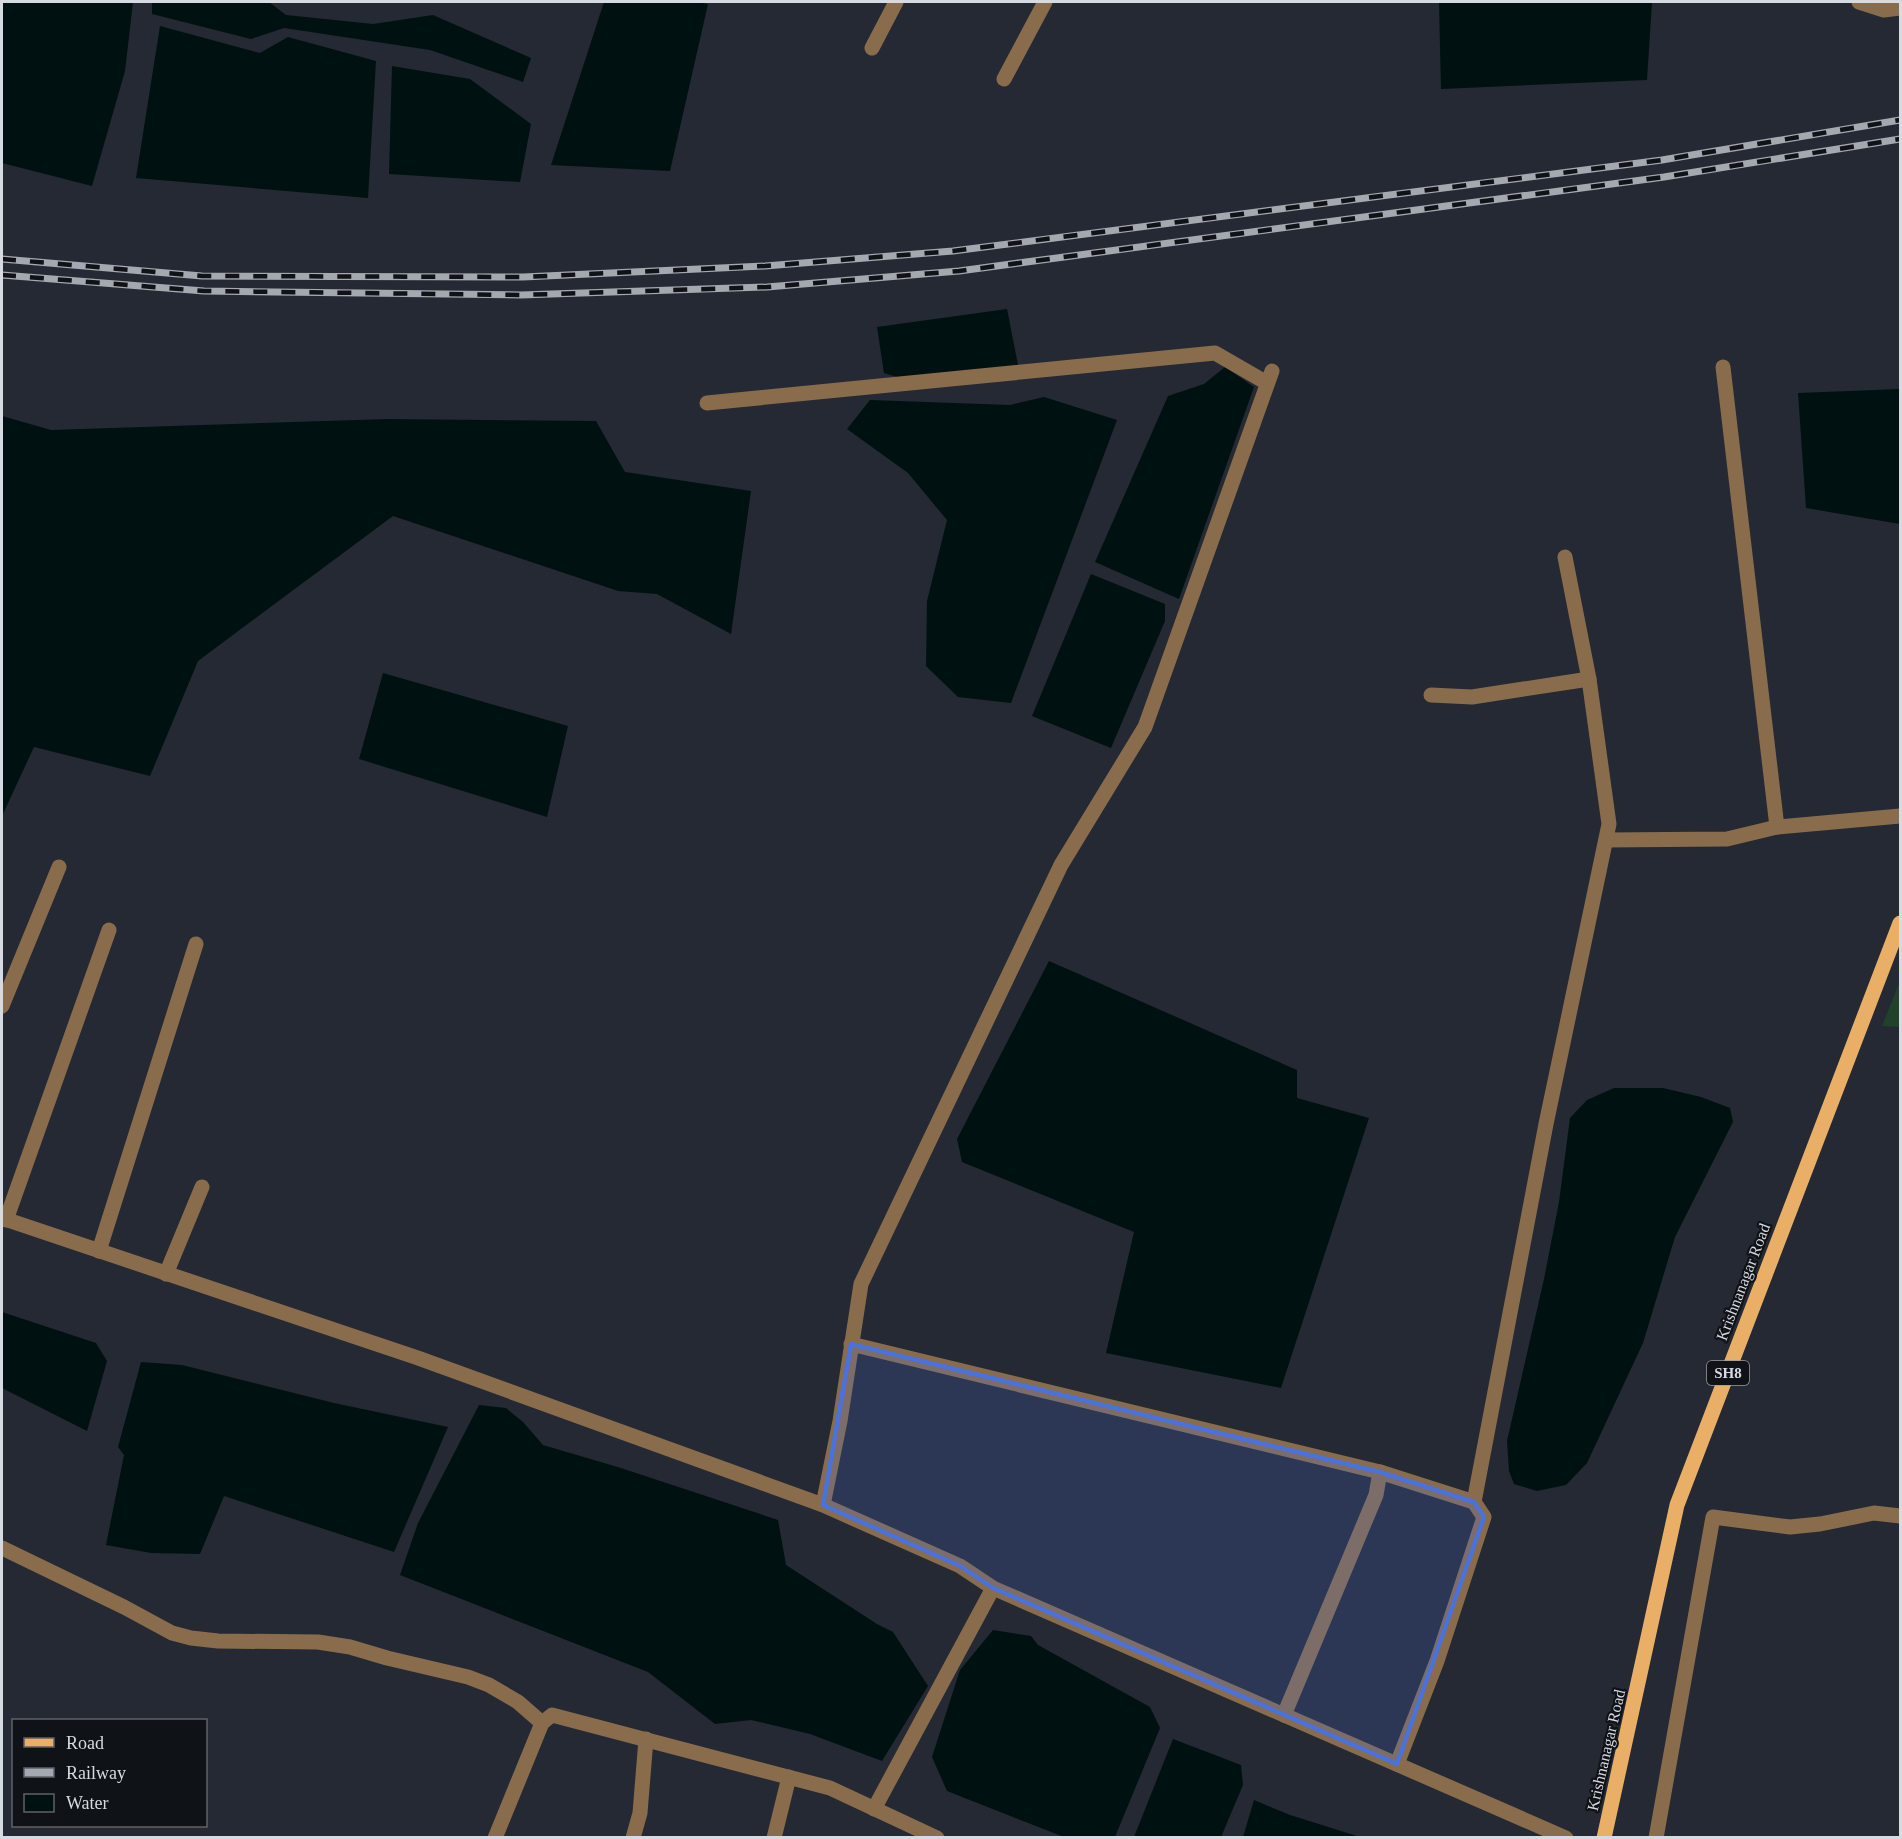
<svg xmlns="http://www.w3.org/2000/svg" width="1902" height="1839" viewBox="0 0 1902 1839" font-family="'Times New Roman',serif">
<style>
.green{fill:#21412a}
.water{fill:#011}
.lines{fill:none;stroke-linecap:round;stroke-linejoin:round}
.minor{stroke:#896c4b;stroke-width:15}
.major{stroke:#e9af67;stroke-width:15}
.rail-casing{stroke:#a4a8b0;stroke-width:7}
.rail{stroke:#0f1216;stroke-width:4.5;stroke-dasharray:14;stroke-linecap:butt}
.marked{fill:#4b71da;fill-opacity:0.2;stroke:#4b71da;stroke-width:4.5;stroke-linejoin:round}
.labels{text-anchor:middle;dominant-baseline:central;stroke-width:4.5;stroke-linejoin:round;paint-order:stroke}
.shield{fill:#0f1216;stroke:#9a9ea4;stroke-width:1.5}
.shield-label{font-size:15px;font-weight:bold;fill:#d6dae1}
.street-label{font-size:16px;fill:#d6dae1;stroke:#0f1216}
</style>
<rect width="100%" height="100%" fill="#242933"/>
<path class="green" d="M1900 981V1027L1882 1026Z"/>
<g class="water">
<path d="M2 2H133L125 71 92 186 2 163Z"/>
<path d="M152 2H269L286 15 373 24 433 15 531 58 523 82 430 50 284 28 251 39 152 14Z"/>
<path d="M604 2H697L708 4 670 171 551 165Z"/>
<path d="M1439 2H1652L1647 80 1441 89Z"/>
<path d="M160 26 260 53 288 37 376 61 368 198 136 178Z"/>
<path d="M392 66 470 79 531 124 520 182 389 174Z"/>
<path d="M1007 309 1018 365 930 387 884 373 877 327Z"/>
<path d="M1225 367 1254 387 1179 599 1095 562 1168 396 1204 384Z"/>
<path d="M1900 389V524L1806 508 1798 393Z"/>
<path d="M1044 397 1117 420 1011 703 958 697 926 666 927 601 947 520 908 473 847 429 870 400 1010 405Z"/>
<path d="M2 416 51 430 388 419 596 421 625 472 751 491 731 634 657 594 618 591 393 516 198 661 150 776 34 747 2 816Z"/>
<path d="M1091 574 1165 604V621L1111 748 1032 716Z"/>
<path d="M383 673 568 726 547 817 359 759Z"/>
<path d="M1049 961 1297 1070V1098L1369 1118 1281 1388 1106 1353 1134 1232 962 1162 957 1139Z"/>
<path d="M1614 1088H1663L1701 1097 1730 1108 1733 1122 1675 1237 1643 1343 1587 1463 1566 1485 1537 1491 1514 1484 1509 1471 1507 1441 1544 1279 1559 1202 1570 1118 1587 1100Z"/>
<path d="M2 1312 96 1343 107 1361 87 1431 2 1388Z"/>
<path d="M141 1362 182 1365 334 1403 448 1427 394 1552 224 1496 200 1554 151 1553 106 1545 124 1455 118 1447Z"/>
<path d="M479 1405 506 1408 523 1422 543 1445 621 1468 778 1520 786 1565 877 1624 893 1632 928 1686 882 1761 810 1734 751 1720 715 1724 648 1672 400 1575 418 1523Z"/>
<path d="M993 1630 1031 1636 1038 1645 1150 1707 1160 1728 1115 1837H1064L947 1791 932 1757 960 1670Z"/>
<path d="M1173 1739 1241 1765 1243 1785 1221 1837H1134Z"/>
<path d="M1254 1800 1290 1815 1360 1837H1243Z"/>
</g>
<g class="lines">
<g class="minor">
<path d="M1859 2 1884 10 1900 8"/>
<path d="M872 48 896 2"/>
<path d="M1004 79 1045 2"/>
<path d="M1723 367 1777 827"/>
<path d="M707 403 1215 353 1267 383"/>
<path d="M1431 695 1472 697 1589 679"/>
<path d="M1606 840 1727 839 1777 827 1900 816"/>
<path d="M2 1006 59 867"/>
<path d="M2 1218 418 1358 823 1505 960 1566 993 1588 1566 1838"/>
<path d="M6 1220 109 930"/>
<path d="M99 1251 196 944"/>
<path d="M166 1274 202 1187"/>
<path d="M851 1344 1380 1472 1474 1502"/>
<path d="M823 1505 840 1421 861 1284 1061 865 1145 727 1272 371"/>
<path d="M2 1548 124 1607 172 1633 191 1638 218 1641 318 1642 350 1647 387 1658 468 1677 489 1685 518 1702 542 1723"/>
<path d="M1284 1715 1376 1495 1380 1472"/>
<path d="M1397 1764 1437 1661 1484 1517 1474 1502 1546 1124 1609 824 1589 679 1565 557"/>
<path d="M874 1809 993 1588"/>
<path d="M495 1838 542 1723 552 1715 830 1788 937 1838"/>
<path d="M633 1838 640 1813 646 1739"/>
<path d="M774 1838 789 1777"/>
<path d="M1656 1838 1713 1517 1790 1527 1820 1524 1874 1513 1900 1516"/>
</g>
<path class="major" d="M1604 1838 1677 1505 1900 923"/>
<defs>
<g id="rail">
<path d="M2 259 202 276 523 277 765 266 953 251 1662 160 1900 120"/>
<path d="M2 275 204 291 521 295 767 287 959 271 1664 177 1900 139"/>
</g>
</defs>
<use href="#rail" class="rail-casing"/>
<use href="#rail" class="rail"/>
</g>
<path class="marked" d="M851 1344 1380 1472 1474 1502 1484 1517 1397 1764 993 1588 960 1566 823 1505Z"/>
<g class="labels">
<rect class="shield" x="1707" y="1361" width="42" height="24" rx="4.5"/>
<g class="shield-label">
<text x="1728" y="1373">SH8</text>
</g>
<g class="street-label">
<text transform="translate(1743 1282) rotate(-69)">Krishnanagar Road</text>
<text transform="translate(1606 1750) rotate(-77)">Krishnanagar Road</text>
</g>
</g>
<rect width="1902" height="1839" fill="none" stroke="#d6dae1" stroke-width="6"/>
<rect x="12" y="1719" width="195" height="108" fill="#0f1216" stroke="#5f6267" stroke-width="1.5"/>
<rect x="24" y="1738" width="30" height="9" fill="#e9af67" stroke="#5f6267" stroke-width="1.5"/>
<text x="66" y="1749" font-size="18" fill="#d6dae1">Road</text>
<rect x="24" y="1768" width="30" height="9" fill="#a4a8b0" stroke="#5f6267" stroke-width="1.5"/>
<text x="66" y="1779" font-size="18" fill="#d6dae1">Railway</text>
<rect x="24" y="1794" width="30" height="18" fill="#001111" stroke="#5f6267" stroke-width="1.5"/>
<text x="66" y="1809" font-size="18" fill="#d6dae1">Water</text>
</svg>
